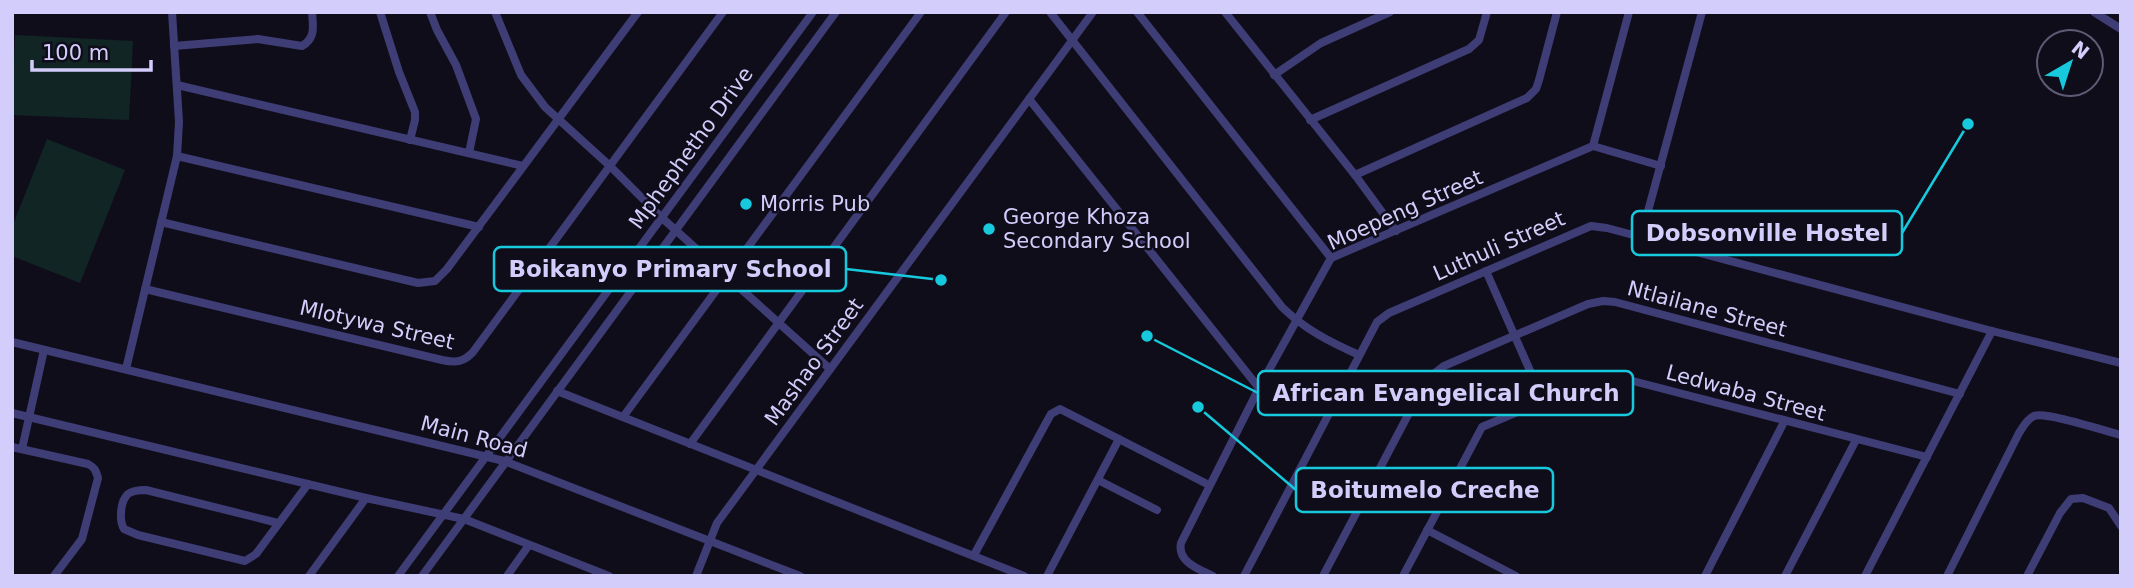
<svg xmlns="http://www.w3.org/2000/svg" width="2133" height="588" viewBox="0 0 2133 588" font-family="'DejaVu Sans',sans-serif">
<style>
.green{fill:#112524}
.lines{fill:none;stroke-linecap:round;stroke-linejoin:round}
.minor{stroke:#3f3d76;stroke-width:8}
.poi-dot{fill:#16c9dc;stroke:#100d1b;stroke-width:2.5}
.labels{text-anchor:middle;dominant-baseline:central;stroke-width:5;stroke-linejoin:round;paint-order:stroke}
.street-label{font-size:21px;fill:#d2cdfa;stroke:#100d1b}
.poi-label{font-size:21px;fill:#d2cdfa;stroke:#100d1b;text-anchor:start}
.leader{fill:none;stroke:#16c9dc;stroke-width:2.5}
.callout-dot{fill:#16c9dc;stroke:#100d1b;stroke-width:2.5}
.callout{fill:#100d1b;stroke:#16c9dc;stroke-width:2.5}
.callout-label{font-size:23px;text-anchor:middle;font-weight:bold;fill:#d2cdfa}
</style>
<rect width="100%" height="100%" fill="#100d1b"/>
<g class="green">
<path d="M15 35 133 41 129 120 12 115Z"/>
<path d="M47 139 125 170 80 283 12 256V227Z"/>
</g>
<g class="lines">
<g class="minor">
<path d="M380 12 399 72 415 112V120L410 140"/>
<path d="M430 12 437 30 456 65 476 119 469 153"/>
<path d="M495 12 521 75 545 107 610 166 661 217 830 369"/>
<path d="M1050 12 1282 307C1304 329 1330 342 1359 355"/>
<path d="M1137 12 1331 258"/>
<path d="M1225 12 1355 175 1396 231"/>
<path d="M2094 12 2121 29"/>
<path d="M174 46 258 39 302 46C316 38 313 26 312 12"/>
<path d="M1274 75 1321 43 1390 12"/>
<path d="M177 85 523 166"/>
<path d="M1029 99 1259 388"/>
<path d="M1310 120 1469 49 1479 40 1487 12"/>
<path d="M1593 146 1629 12"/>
<path d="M177 156 479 227"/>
<path d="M1355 175 1527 98 1536 89 1539 80 1557 12"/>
<path d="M161 222 418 283 435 281 447 269 638 12"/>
<path d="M1641 237 1702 12"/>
<path d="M1486 271 1543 400"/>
<path d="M145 289 442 360C456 363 464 362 473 352L723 12"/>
<path d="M12 342 504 461 800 576"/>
<path d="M126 369 177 156 179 122 172 12"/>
<path d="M557 391 1024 576"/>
<path d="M12 413 366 498 464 519 609 576"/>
<path d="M623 417 921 12"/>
<path d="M690 444 1006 12"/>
<path d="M12 447 88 464C94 467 96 470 98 478L82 539 54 576"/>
<path d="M22 449 44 350"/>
<path d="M1098 480 1157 510"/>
<path d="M278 523 146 490C140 490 133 490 128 494 120 501 119 521 124 529L138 535 245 561 256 554 308 484"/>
<path d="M1427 530 1516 576"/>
<path d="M974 555 1046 423 1051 414 1060 409 1209 485"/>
<path d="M309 576 366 498"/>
<path d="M398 576 813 12"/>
<path d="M422 576 836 12"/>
<path d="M507 576 529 545"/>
<path d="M696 576 717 523 1093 12"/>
<path d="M1047 576 1119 439"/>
<path d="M1213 576C1199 569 1177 562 1181 543L1259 388 1331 258 1593 146 1661 166"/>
<path d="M1244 576 1377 322 1389 313 1591 226 1607 228 1992 331 2121 363"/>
<path d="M1323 576 1427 379 1444 366 1588 304 1603 301 1615 302 1960 394"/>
<path d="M1403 576 1482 427 1600 377H1612L1629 380 1927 457"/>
<path d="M1705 576 1784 422"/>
<path d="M1785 576 1856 440"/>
<path d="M1865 576 1992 331"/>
<path d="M1947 576 2019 433C2023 427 2027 419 2034 416 2045 411 2105 431 2121 435"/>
<path d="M2027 576 2060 513 2071 499 2083 498 2109 508 2121 526"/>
</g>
</g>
<g class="poi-dot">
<circle cx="746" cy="204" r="7"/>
<circle cx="989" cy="229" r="7"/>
</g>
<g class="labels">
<g class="street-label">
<text transform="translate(691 148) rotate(-54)">Mphephetho Drive</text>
<text transform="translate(1405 210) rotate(-24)">Moepeng Street</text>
<text transform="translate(1499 246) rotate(-24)">Luthuli Street</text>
<text transform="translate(1707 309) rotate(15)">Ntlailane Street</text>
<text transform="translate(377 325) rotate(13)">Mlotywa Street</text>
<text transform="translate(814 362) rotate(-54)">Mashao Street</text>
<text transform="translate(1746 393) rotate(15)">Ledwaba Street</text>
<text transform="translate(474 437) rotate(15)">Main Road</text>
</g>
<g class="poi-label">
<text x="760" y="204">Morris Pub</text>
<text x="1003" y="217">George Khoza<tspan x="1003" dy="24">Secondary School</tspan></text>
</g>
</g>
<path class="leader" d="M1968 124L1902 233M941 280L846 269M1147 336L1258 393M1198 407L1296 490"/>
<g class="callout-dot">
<circle cx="1968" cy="124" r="7"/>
<circle cx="941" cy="280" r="7"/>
<circle cx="1147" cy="336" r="7"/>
<circle cx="1198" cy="407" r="7"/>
</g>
<g class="callout">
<rect x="1632" y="211" width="270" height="44" rx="7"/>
<rect x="494" y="247" width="352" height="44" rx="7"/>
<rect x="1258" y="371" width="375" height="44" rx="7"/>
<rect x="1296" y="468" width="257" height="44" rx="7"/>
</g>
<g class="callout-label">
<text x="1767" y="241">Dobsonville Hostel</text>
<text x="670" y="277">Boikanyo Primary School</text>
<text x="1446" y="401">African Evangelical Church</text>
<text x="1425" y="498">Boitumelo Creche</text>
</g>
<rect width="2133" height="588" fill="none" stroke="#d2cdfa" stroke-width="28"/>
<g transform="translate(2070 63) rotate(39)"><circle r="33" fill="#100d1b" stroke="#5e5a74" stroke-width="2"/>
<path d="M0-5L12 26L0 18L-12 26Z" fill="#16c9dc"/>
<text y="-10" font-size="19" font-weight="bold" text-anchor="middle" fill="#d2cdfa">N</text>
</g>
<path d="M32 60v10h119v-10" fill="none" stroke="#d2cdfa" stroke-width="3.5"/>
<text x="42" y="60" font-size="21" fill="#d2cdfa" stroke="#100d1b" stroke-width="5" paint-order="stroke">100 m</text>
</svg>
